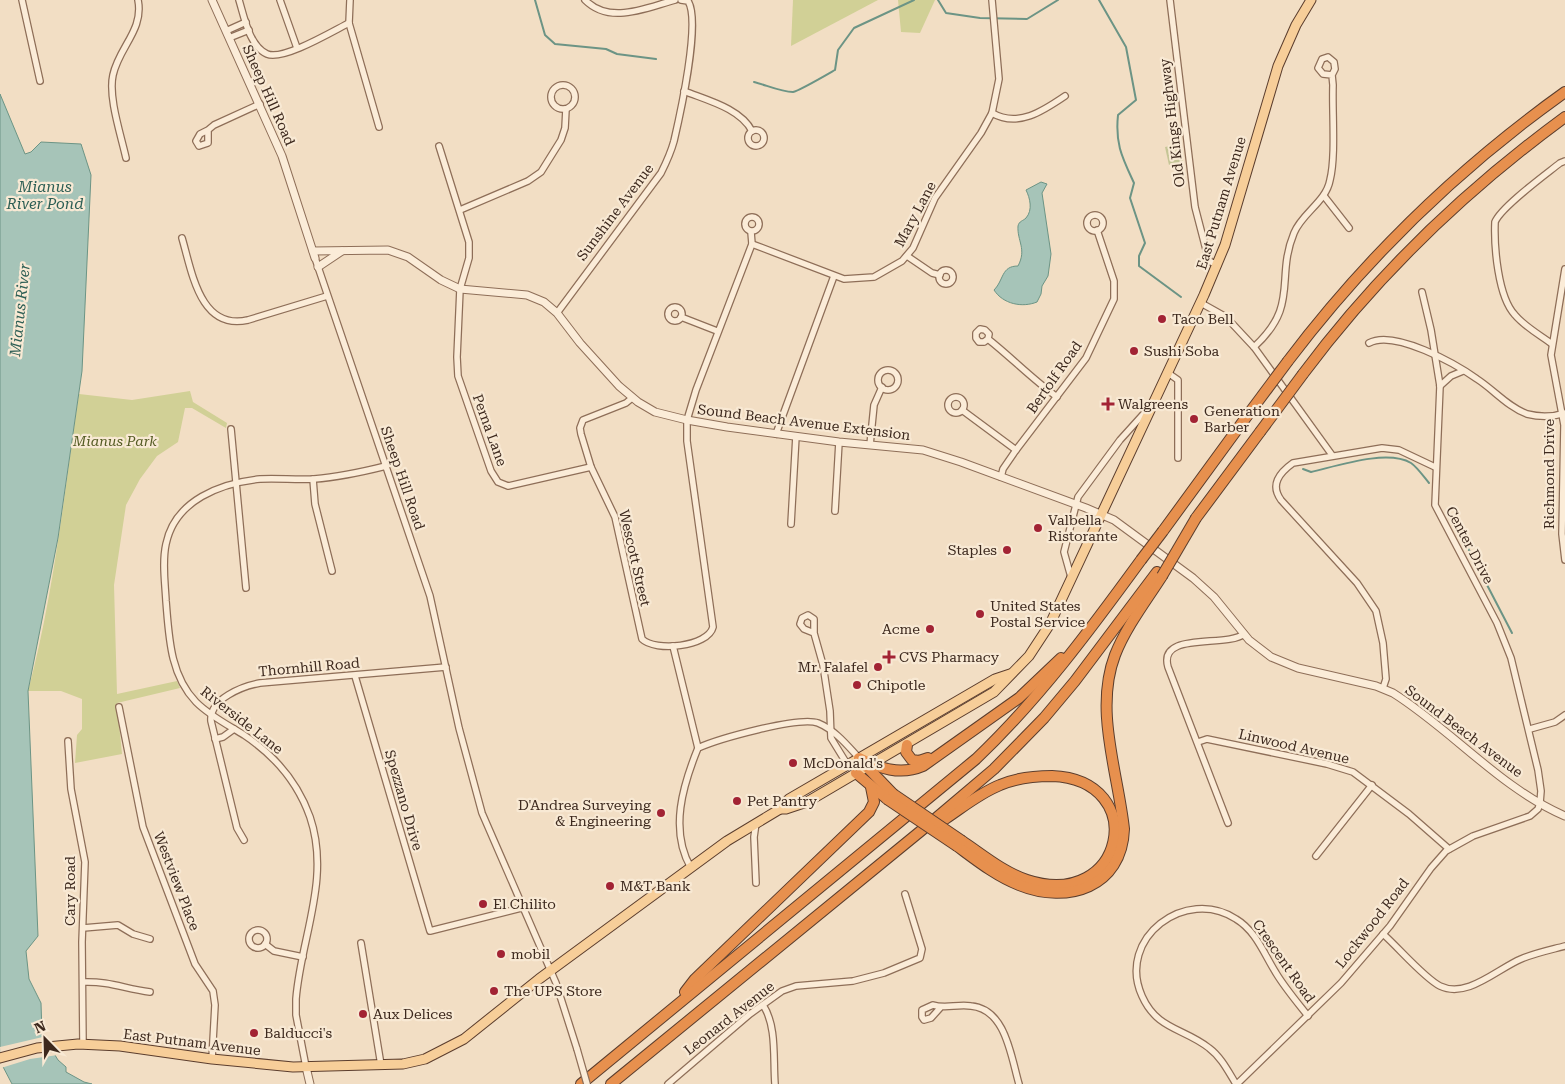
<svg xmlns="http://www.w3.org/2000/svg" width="1565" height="1084" viewBox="0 0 1565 1084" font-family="'Roboto Serif',serif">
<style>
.green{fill:#d1d096}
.cemetery{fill:#c5c596}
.water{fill:#a6c4b8;stroke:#6c9485}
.pier{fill:#f2dec4}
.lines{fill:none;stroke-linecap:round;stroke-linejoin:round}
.stream{stroke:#6c9485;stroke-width:2}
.minor-casing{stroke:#8e6e58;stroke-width:8}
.tertiary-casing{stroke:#8e6e58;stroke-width:9}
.primary-casing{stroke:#5b3d2d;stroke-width:11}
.motorway-casing{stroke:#5b3d2d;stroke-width:12}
.minor{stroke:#fbecd8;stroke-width:5.5}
.tertiary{stroke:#fbecd8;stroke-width:7}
.primary{stroke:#f7ce99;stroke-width:9}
.motorway{stroke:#e7904e;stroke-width:10}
.minor-bridge-casing{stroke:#8e6e58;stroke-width:8;stroke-linecap:butt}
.motorway-bridge-casing{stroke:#5b3d2d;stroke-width:12;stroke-linecap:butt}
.minor-bridge{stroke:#fbecd8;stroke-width:5.5}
.motorway-bridge{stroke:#e7904e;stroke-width:10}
.poi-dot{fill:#a22334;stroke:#f8e9d4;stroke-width:2}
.labels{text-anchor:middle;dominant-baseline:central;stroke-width:4.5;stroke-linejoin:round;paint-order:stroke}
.street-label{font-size:14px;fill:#3d291e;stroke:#f8e9d4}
.poi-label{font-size:14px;fill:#3d291e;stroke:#f8e9d4;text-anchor:start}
.park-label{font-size:14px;font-style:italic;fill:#545b23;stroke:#f8e9d4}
.water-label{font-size:15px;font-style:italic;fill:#2c5e54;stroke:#f8e9d4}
</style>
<rect width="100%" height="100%" fill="#f2dec4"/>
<g class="green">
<path d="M793 0H878L791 46Z"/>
<path d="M898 0H935L920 33 901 32Z"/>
<path d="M190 391 193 402 227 423 226 428 192 408H185L178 442 157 456 140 479 126 505 114 585 117 694 177 681 180 688 117 703 122 754 75 763 77 735 82 729V699L61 691H28C54 594 64 494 79 394L132 400Z"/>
</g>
<path class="cemetery" d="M1181 144 1183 162 1169 165 1165 147Z"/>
<g class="water">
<path d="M0 94 25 154 31 152 41 142 81 144 91 175 82 371 58 538 28 691 38 936 26 951 29 979 41 1003 42 1034 58 1060 66 1067V1072L84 1082 92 1084H12L0 1061Z"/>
<path d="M1041 182 1047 184 1042 193 1051 254 1048 276 1042 286 1041 294 1037 302C1022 308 1003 304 994 290 1004 280 1001 266 1018 266 1027 249 1017 241 1018 226 1019 221 1023 221 1026 218 1033 210 1030 198 1026 190Z"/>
</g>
<path class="pier" d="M47 1036 58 1055 30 1059 1 1068 0 1047Z"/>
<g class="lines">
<g class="stream">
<path d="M535 0 545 35 555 44 606 49 617 54 656 59"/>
<path d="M938 0 946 13 980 18 1027 19 1058 0"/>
<path d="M1099 0 1126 47 1136 100 1118 115C1115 144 1122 157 1134 183L1130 198 1145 243 1139 256V266L1181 297"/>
<path d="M754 82C766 85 781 92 793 92 799 91 828 74 835 70L838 50 854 28 914 0"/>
<path d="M1303 469 1311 472C1337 466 1387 449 1411 463 1417 467 1424 477 1429 483"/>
<path d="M1459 531 1512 633"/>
</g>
<defs>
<g id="minor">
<path d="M22 0 40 81"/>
<path d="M239 0C244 16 249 46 267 54 283 61 333 31 349 23L350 0"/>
<path d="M280 0 297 48"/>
<path d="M585 0C610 25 645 8 675 0"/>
<path d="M1170 0 1195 207 1209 261 1218 265"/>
<path d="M349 23 379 127"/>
<path d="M226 31 246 22"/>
<path d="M229 38 249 30"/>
<circle cx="563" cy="97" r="12"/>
<path d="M684 91C706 100 740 108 752 131"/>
<path d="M992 113C1018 128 1043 111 1065 96"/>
<circle cx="756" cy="138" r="8"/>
<path d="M208 130 200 134 196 141 199 146 208 143V130L214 125 260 104"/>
<path d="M439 146 469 242V258L460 289 457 357 458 376 491 471 498 482 508 486 591 467"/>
<path d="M126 158C121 135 108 97 113 75 119 47 144 30 138 0"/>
<path d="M1324 196 1349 228"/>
<path d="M460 210 528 181 541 172 561 140 565 128 566 109"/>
<circle cx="1095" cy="223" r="8"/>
<circle cx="752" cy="224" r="7"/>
<path d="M182 238C192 272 200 331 248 320L327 296"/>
<path d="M752 244 844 279 874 277 902 261 913 248 935 198 981 133 992 113 999 79 992 0"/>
<path d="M907 256 932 273 940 275"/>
<path d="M315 258 430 596 459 728 482 813 556 983 577 1049"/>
<path d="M1565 269 1551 355 1564 425 1562 534 1565 560"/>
<circle cx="946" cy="277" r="7"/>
<path d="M1201 303 1226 317 1254 347 1332 455"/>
<circle cx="675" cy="314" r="7"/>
<path d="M557 313 661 173C666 163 671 152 674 141 680 115 701 21 688 1L681 0"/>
<path d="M681 317 717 331"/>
<path d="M988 339 984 342H979L976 338V333L980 329 985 330 989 334 988 339C1012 358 1032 379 1057 397"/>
<path d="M1369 343C1394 329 1456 364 1477 379 1494 390 1508 407 1527 414 1539 417 1553 417 1565 413"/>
<path d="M1552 344C1540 335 1525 327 1515 315 1498 297 1494 247 1495 222 1501 207 1545 175 1560 163L1565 161"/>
<path d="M1254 347C1300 305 1275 279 1294 233 1302 213 1326 202 1330 180 1336 156 1332 112 1333 85L1332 75 1323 74 1318 68 1322 59 1328 57 1334 62 1335 69 1332 75"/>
<circle cx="888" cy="380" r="10"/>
<path d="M1168 373 1178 380V458"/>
<path d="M1440 386 1451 376 1463 371"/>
<circle cx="956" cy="405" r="8"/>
<path d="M632 398 626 403 583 420 580 428 581 434 591 467 615 517 642 639C655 652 708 647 713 627L687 441V420L696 390 752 244 751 232"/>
<path d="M962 410 1016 450"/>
<path d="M231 429 246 588"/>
<path d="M776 434 834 276"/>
<path d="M870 445 874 405 882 387"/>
<path d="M1001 477 1003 469 1016 450 1086 358 1114 299V281L1097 230"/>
<path d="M313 479 315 504 332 571"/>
<path d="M835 511 839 442"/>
<path d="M791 524 796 436"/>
<path d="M1071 577 1064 552 1078 497 1120 440 1148 409"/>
<path d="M814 633V619L808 615 802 618 800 624 804 629 814 633 823 665 830 711 831 738 847 764"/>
<path d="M673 646 698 748"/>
<path d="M355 676 430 931 525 907"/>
<path d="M1383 688 1386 679 1383 643 1376 611 1357 583 1281 500C1270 485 1279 473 1293 463L1382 448 1399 450 1435 467"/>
<path d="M119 707 143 827 195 964 213 991 215 1005 212 1059"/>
<path d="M1530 729 1555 722 1565 715"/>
<path d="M215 739 223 737 234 729"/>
<path d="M68 741 71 789 85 862 82 942 83 1044"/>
<path d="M1198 742 1207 739 1327 764 1353 772 1409 814 1449 849"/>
<path d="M1228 823 1168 667C1158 631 1226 648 1244 634"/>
<path d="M244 840 237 828 211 721C209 699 243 686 260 683L446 667"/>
<path d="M1316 856 1372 785"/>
<path d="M691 868C669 830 683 785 698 748 718 739 799 716 818 723 835 730 847 745 859 758"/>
<path d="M756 883 754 837 756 823"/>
<path d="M83 928 118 925 133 934 150 939"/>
<circle cx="258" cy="939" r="9"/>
<path d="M1383 934C1398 947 1424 978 1440 986 1467 999 1497 969 1521 959 1535 953 1550 950 1565 946"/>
<path d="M361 943 381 1065"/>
<path d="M265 944 274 951 303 957"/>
<path d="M83 982C110 981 125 989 150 992"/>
<path d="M763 1005C777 1026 773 1059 775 1084"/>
<path d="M940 1008 931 1018 924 1020 922 1017V1010L933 1005C945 1009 957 1004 971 1006 1006 1009 1011 1057 1019 1084"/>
<path d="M306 1067 296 1015V999C301 937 331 879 310 817 298 783 274 755 244 735 228 725 210 716 196 702 170 675 169 637 166 601 165 582 162 562 166 544 175 500 221 483 260 479 278 478 296 480 314 479 339 477 362 472 386 466"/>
<path d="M668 1084 750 1014 782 991 796 986 853 981 884 973 920 958 922 949 905 894"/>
<path d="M1236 1084C1228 1071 1221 1057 1209 1048 1184 1028 1157 1030 1142 996 1116 938 1186 886 1236 919 1256 931 1264 954 1276 973 1285 988 1297 1002 1308 1016"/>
<path d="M1237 1084 1341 983 1390 926 1431 868 1446 851 1473 836 1530 816 1538 809 1540 803 1541 791 1538 770 1511 658 1497 623 1435 505 1440 386 1431 330 1422 292"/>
</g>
<g id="tertiary">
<path d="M212 0 282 156 315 258"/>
<path d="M313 251 388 250 408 257 441 280 460 289 527 295 544 302 557 313 580 343 619 386 638 402 655 412 687 420 727 427 839 442 923 450 961 462 1086 508 1114 520 1193 578 1214 597 1249 640 1271 657 1298 668 1376 686 1393 693C1452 730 1500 788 1565 816"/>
<path d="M318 267 342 251"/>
<path d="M306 1067 310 1084"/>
</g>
<g id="primary">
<path d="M780 809H786L807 802 994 692 1029 656 1050 624 1204 295 1225 245 1278 66 1296 25 1311 0"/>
<path d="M0 1058 37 1048 78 1044 120 1046 212 1059 293 1067 403 1064 425 1059 464 1039 539 979 727 841 780 809 789 799 995 679 1010 674"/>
</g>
<g id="motorway">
<path d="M1288 361C1366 258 1460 167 1565 92"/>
<path d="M1303 374C1376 276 1467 189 1565 117"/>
<path d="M1196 518 1260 432"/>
<path d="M1163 531 1247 416"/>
<path d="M907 745 906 752 912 760 919 761 928 758"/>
<path d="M859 758C879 768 900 776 923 766L1019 698 1061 658"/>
<path d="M867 767 893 794"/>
<path d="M856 773 887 799"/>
<path d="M945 819C963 807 980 793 1000 785 1016 778 1034 776 1052 776 1151 780 1125 912 1027 880 1003 872 983 855 962 841"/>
<path d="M957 846C976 860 996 876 1019 885 1068 905 1122 887 1124 829 1118 772 1094 710 1115 655 1126 627 1146 601 1162 576"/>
<path d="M685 992 695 979 869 812 874 802 871 787"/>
<path d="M581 1084 976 759C1039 699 1090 630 1141 560"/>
<path d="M611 1084 922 830 994 769 1044 718 1075 681 1157 572"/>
</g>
</defs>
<use href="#minor" class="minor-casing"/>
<use href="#tertiary" class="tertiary-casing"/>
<use href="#primary" class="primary-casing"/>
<use href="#motorway" class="motorway-casing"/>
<use href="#minor" class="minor"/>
<use href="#tertiary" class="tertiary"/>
<use href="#primary" class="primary"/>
<use href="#motorway" class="motorway"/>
<defs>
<path id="minor-bridge" d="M577 1049 587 1084"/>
<g id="motorway-bridge">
<path d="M1247 416 1288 361"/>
<path d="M1260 432 1303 374"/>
<path d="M1141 560 1163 531"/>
<path d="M1162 576 1196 518"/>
<path d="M893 794 962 841"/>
<path d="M887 799 957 846"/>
</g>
</defs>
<use href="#minor-bridge" class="minor-bridge-casing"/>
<use href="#motorway-bridge" class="motorway-bridge-casing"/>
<use href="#minor-bridge" class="minor-bridge"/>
<use href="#motorway-bridge" class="motorway-bridge"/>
</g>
<g class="poi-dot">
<circle cx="1162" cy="319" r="5"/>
<circle cx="1134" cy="351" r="5"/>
<path d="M1105.5 396.5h5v5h5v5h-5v5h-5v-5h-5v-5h5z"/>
<circle cx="1194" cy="419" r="5"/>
<circle cx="1038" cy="528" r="5"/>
<circle cx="1007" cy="550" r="5"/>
<circle cx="980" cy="614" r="5"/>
<circle cx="930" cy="629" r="5"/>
<path d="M886.5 649.5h5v5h5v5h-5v5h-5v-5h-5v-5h5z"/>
<circle cx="878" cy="667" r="5"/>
<circle cx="857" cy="685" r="5"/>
<circle cx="793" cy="763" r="5"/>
<circle cx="737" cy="801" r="5"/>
<circle cx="661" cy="813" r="5"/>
<circle cx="610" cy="886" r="5"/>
<circle cx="483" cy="904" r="5"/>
<circle cx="501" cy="954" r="5"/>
<circle cx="494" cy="991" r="5"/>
<circle cx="363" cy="1014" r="5"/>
<circle cx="254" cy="1033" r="5"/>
</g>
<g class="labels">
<g class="street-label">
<text transform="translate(269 95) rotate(66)">Sheep Hill Road</text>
<text transform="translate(1172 123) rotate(-97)">Old Kings Highway</text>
<text transform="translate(1221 203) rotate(-73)">East Putnam Avenue</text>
<text transform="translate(615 212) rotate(-53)">Sunshine Avenue</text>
<text transform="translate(915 214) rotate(-62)">Mary Lane</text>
<text transform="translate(1054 377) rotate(-55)">Bertolf Road</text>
<text transform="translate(804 422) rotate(7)">Sound Beach Avenue Extension</text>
<text transform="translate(490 430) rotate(70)">Perna Lane</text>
<text transform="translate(1549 474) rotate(-90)">Richmond Drive</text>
<text transform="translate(403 478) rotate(71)">Sheep Hill Road</text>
<text transform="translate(1470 545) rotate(62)">Center Drive</text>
<text transform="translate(635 558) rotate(77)">Wescott Street</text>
<text transform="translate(309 667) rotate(-5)">Thornhill Road</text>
<text transform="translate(242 720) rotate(38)">Riverside Lane</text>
<text transform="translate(1464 731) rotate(37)">Sound Beach Avenue</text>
<text transform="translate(1294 746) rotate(13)">Linwood Avenue</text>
<text transform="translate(404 800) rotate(74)">Spezzano Drive</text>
<text transform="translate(177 881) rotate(69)">Westview Place</text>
<text transform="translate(70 891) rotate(-90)">Cary Road</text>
<text transform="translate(1372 923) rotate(-52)">Lockwood Road</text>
<text transform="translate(1284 961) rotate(55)">Crescent Road</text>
<text transform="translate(729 1018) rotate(-38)">Leonard Avenue</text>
<text transform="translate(192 1042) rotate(7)">East Putnam Avenue</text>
</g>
<g class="poi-label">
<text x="1172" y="319">Taco Bell</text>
<text x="1144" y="351">Sushi Soba</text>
<text x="1118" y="404">Walgreens</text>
<text x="1204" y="411">Generation<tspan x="1204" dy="16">Barber</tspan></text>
<text x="1048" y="520">Valbella<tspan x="1048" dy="16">Ristorante</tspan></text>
<text x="997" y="550" text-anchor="end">Staples</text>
<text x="990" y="606">United States<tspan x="990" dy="16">Postal Service</tspan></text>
<text x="920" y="629" text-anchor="end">Acme</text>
<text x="899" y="657">CVS Pharmacy</text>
<text x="868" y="667" text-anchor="end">Mr. Falafel</text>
<text x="867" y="685">Chipotle</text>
<text x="803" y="763">McDonald's</text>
<text x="747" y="801">Pet Pantry</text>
<text x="651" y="805" text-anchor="end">D'Andrea Surveying<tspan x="651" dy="16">&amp; Engineering</tspan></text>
<text x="620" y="886">M&amp;T Bank</text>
<text x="493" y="904">El Chilito</text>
<text x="511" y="954">mobil</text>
<text x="504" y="991">The UPS Store</text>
<text x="373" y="1014">Aux Delices</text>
<text x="264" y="1033">Balducci's</text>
</g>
<g class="park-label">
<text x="115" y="441">Mianus Park</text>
</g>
<g class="water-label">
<text x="45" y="187">Mianus<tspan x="45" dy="17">River Pond</tspan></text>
<text transform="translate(20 310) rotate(-84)">Mianus River</text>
</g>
</g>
<g transform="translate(45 1039) rotate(337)" stroke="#f8e9d4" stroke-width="4" paint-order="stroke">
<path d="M0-4L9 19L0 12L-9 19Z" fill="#3d291e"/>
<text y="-8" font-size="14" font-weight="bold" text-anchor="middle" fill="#3d291e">N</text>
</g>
</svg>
